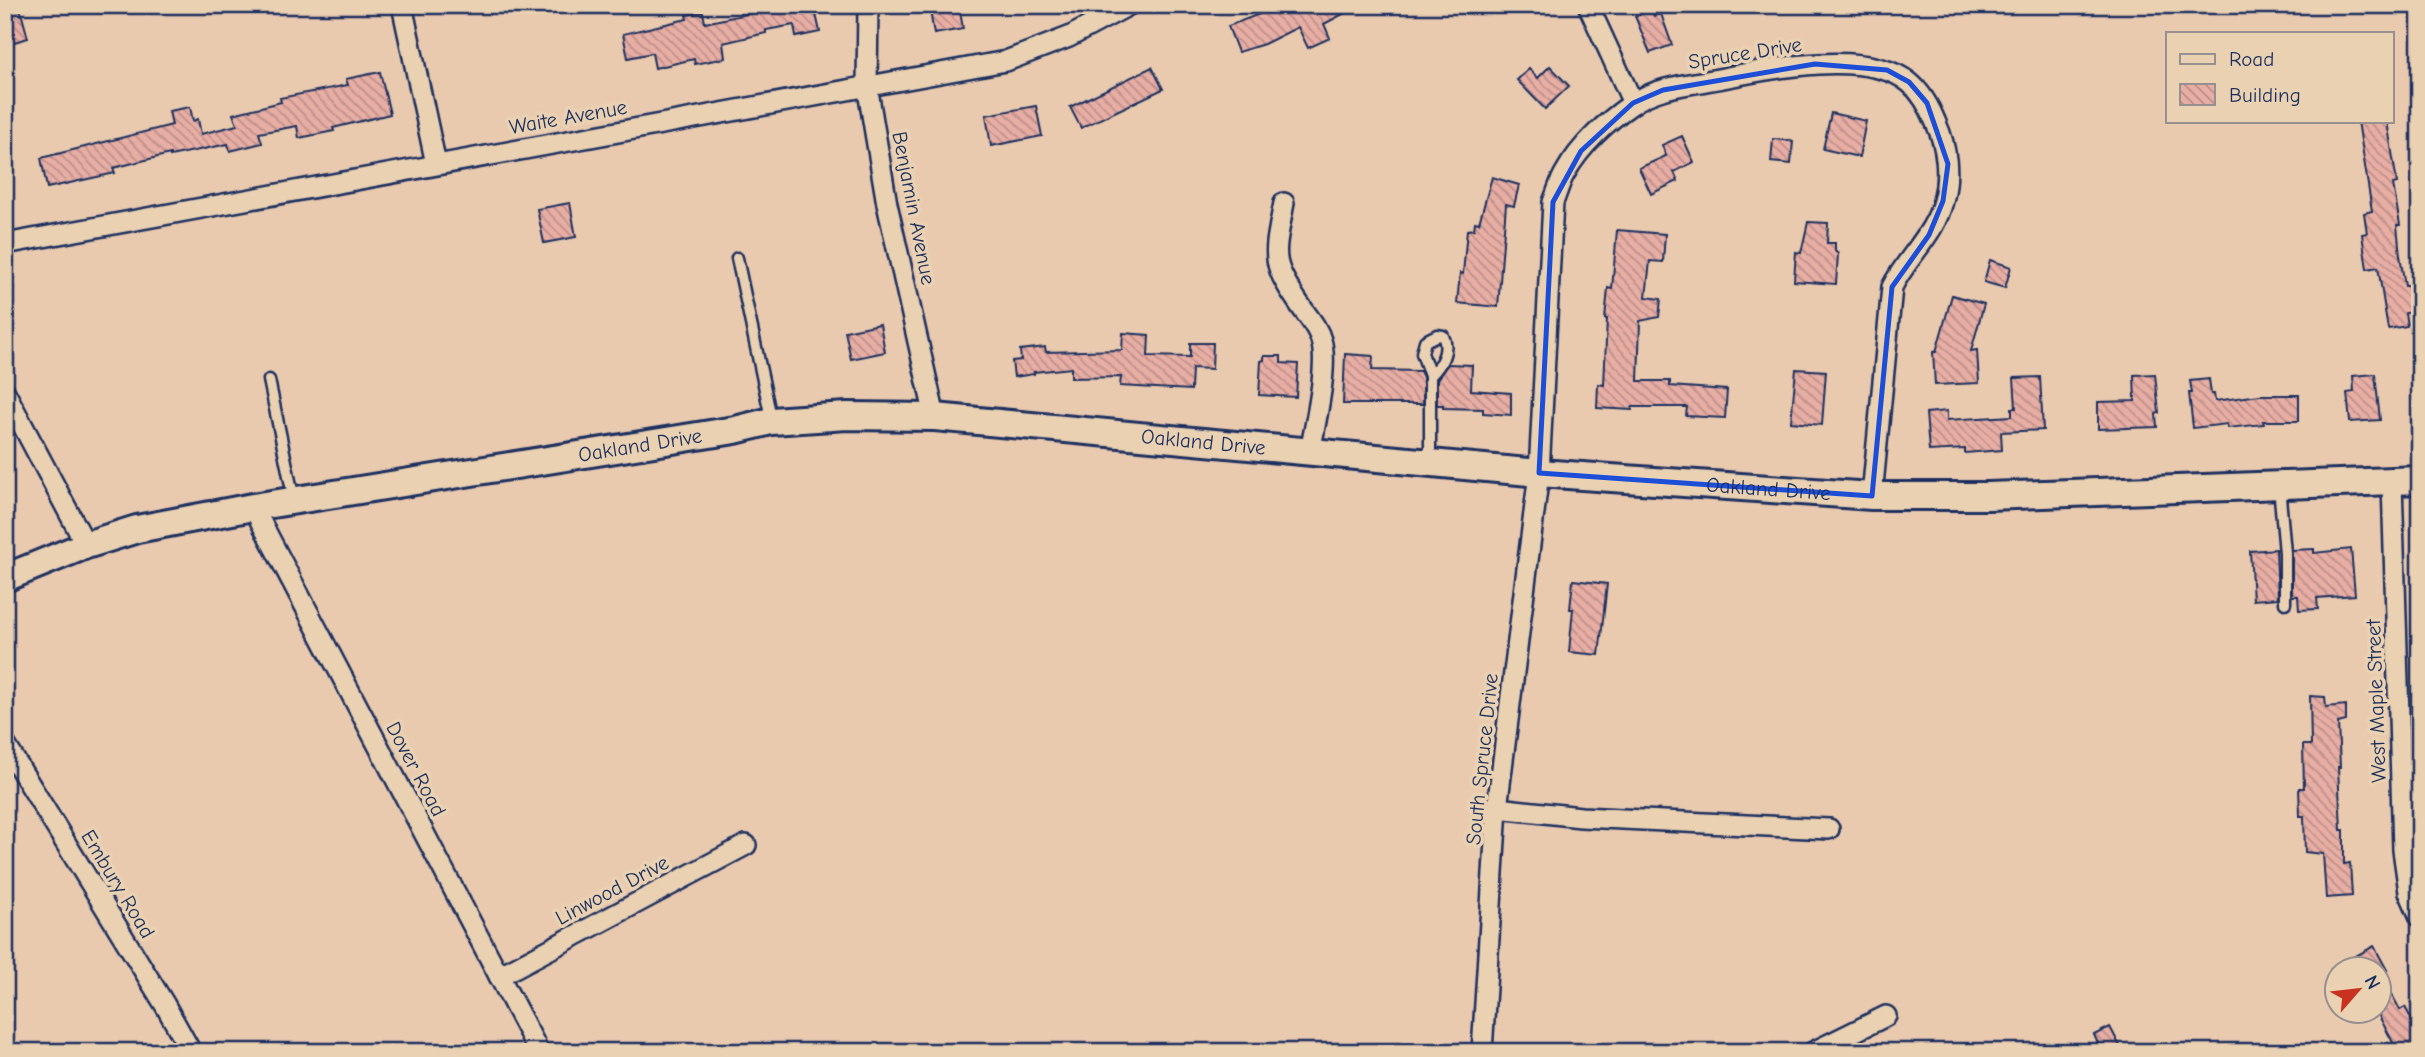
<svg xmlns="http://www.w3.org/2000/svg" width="2425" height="1057" viewBox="0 0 2425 1057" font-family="'Comic Neue',sans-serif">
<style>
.building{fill:url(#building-back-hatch);stroke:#1b2f5e;stroke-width:2}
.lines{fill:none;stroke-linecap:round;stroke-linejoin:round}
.lane-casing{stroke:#1b2f5e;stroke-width:15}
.street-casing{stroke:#1b2f5e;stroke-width:24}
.secondary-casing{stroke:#1b2f5e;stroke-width:32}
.lane{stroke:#ead1b2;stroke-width:10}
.street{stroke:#ead1b2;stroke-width:19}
.secondary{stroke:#ead1b2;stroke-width:26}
.marked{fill:none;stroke:#1d4ed8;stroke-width:5;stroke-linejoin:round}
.labels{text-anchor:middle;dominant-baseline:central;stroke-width:7;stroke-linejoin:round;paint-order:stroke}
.street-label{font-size:21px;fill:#1b2f5e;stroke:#ead1b2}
</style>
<defs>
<pattern id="building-back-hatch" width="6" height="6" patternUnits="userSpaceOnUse" patternTransform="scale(1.75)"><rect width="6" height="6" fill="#e8aea4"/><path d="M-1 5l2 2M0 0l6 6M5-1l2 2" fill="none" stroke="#bb8e89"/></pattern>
</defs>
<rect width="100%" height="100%" fill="#eacaaf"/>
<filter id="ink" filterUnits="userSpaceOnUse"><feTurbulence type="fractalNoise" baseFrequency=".0143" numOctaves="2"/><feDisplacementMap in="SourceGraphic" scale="14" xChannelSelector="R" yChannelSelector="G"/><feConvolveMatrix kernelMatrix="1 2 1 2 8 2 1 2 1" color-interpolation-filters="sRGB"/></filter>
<g filter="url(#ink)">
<g class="building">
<path d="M5 5H19L28 38 11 43 5 23Z"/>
<path d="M788 5H814L820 32 796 37 794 25 766 30V33L723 43 725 58 695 64 694 59 655 68 652 53 628 58 623 34 687 19 686 15 703 12 705 23Z"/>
<path d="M929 5H959L963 29 934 34Z"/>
<path d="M1283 5H1360L1324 24 1330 38 1308 48 1298 27 1264 44 1238 52 1228 26Z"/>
<path d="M1652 10 1654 16 1661 14 1672 45 1650 53 1635 16Z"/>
<path d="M1550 66 1569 86 1545 109 1517 80 1529 69 1538 78Z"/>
<path d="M1152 67 1163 89 1081 128 1070 107Z"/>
<path d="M380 72 390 114 333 128 334 131 299 138 297 126 259 133 262 143 230 151 228 144 170 156V154L113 168 115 173 47 188 41 158 172 125 169 111 190 107 193 121 198 119 201 134 237 125 233 114 281 102 280 98 348 85 346 79Z"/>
<path d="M1036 106 1042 136 991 146 986 115Z"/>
<path d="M1831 113 1866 121 1859 157 1823 149Z"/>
<path d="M2358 121H2387L2397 183 2393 184 2400 225H2397L2400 255 2405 286H2408L2412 312 2405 313 2407 326 2388 329 2378 267 2367 269 2362 234 2367 233 2364 213 2372 211Z"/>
<path d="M1682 136 1694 162 1674 172 1678 181 1651 194 1639 168 1666 156 1662 145Z"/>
<path d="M1773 139 1793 141 1791 164 1771 162Z"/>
<path d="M1492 177 1519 185 1514 206 1506 204 1498 307 1457 303 1460 273 1463 274 1467 230 1474 229 1475 222 1479 223Z"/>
<path d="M570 203 576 237 544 243 537 209Z"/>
<path d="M1808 222 1828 223 1827 243H1835V251L1838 254 1836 284 1794 281 1796 252 1801 253Z"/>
<path d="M1617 230 1665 234 1663 262 1650 261 1646 297 1661 299 1659 317 1640 321 1638 381H1670V386L1727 390 1725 418 1686 416 1687 407H1632V410L1597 408 1598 384 1604 385 1607 319H1605L1608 288 1612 289Z"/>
<path d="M1990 260 2011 267 2005 288 1984 282Z"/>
<path d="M1952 295 1984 304 1971 351 1977 350 1979 383 1935 385 1933 352H1936Z"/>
<path d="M880 324 885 352 851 359 845 331Z"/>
<path d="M1123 333 1149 335 1148 356 1190 357V343H1213L1212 369 1192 368 1191 390 1120 386 1121 377 1071 378V368L1034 372V374L1014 377 1012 361 1021 360 1020 350 1045 347 1046 352 1122 350Z"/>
<path d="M1345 354 1373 356 1372 370 1420 371 1423 377V404H1343Z"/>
<path d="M1264 356H1281V363L1298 364 1296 397 1259 395 1261 361 1264 360Z"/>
<path d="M1448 364 1472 365 1471 390 1511 393V415L1483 413V409L1443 408V405H1437V379Z"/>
<path d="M1796 369 1826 371 1822 425 1791 422Z"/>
<path d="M2155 374 2159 413 2156 414 2157 427 2098 429V402L2135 401 2134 375Z"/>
<path d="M2375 374 2380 420 2350 422 2347 393 2354 392 2353 376Z"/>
<path d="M2040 377 2043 430 2001 432 2002 450 1965 453V449L1929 451 1926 413 1947 411V420L2012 416V408H2016L2014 378Z"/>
<path d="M2209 379 2211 394H2214L2215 401 2260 395H2299V421H2263L2264 424 2228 428 2227 424 2193 428 2189 393H2192L2190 381Z"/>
<path d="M2276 549 2278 598 2253 600 2250 551Z"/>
<path d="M2314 549V553L2351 549 2355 595 2317 598 2318 609 2299 610 2298 596H2292V550Z"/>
<path d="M1573 580 1607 584 1599 655 1569 652 1573 609H1570Z"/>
<path d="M2310 696 2325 697 2326 707 2346 705V721L2338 723 2340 767H2338L2341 830H2344V864L2350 863 2352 896 2326 898 2323 854 2305 852 2304 816H2300L2299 788H2304L2303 745H2311Z"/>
<path d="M2374 946 2387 970H2330Z"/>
<path d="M2379 970 2400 1010 2405 1007 2420 1035V1052H2398L2379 1016Z"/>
<path d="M2110 1027 2123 1052H2102L2094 1035Z"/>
</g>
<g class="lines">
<defs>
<g id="lane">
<path d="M737 258 771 418"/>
<path d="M1430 376C1441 365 1450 350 1443 336L1437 335 1425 341 1422 353 1430 376V463"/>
<path d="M269 380 294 500"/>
<path d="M2279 486 2285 553V603"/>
</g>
<g id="street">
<path d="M402 5 436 164"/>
<path d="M868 5 867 85 887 204 935 417"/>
<path d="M1588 5 1633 103"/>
<path d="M1284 203C1274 257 1269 261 1302 308 1309 318 1318 328 1321 340 1329 365 1315 425 1310 452"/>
<path d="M5 244 1006 61 1069 37 1129 5"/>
<path d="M5 392 86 545"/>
<path d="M2392 482 2403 850 2409 892 2420 917"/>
<path d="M253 507 539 1052"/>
<path d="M5 744 165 1005 190 1050"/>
<path d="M1497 808 1581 817 1829 829"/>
<path d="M499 976 746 845"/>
<path d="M1482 1052 1497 808 1539 473 1553 202C1557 193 1560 181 1565 173 1580 146 1607 121 1632 104 1657 86 1693 84 1723 78 1771 68 1869 49 1910 83 1923 94 1930 108 1936 123 1947 147 1950 175 1943 201 1935 234 1907 257 1892 287L1872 496"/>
<path d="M1813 1052 1886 1016"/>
</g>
<g id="secondary">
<path id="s1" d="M5 578 86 545 137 529 253 507 735 430 771 421 847 416 935 417 1539 473 1872 496H1988L2420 480"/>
</g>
</defs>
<use href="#lane" class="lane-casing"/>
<use href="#street" class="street-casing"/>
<use href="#secondary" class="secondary-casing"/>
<use href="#lane" class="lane"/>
<use href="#street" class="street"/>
<use href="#secondary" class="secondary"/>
</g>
</g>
<path class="marked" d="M1815 64 1887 70 1909 82 1927 103 1948 164 1943 201 1929 235 1892 287 1872 496 1539 473 1553 202 1581 151 1633 103 1663 90Z"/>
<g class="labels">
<g class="street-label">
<text transform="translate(1745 53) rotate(-9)">Spruce Drive</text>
<text transform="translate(568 117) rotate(-10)">Waite Avenue</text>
<text transform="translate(914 208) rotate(79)">Benjamin Avenue</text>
<text stroke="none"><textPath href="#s1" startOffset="1218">Oakland Drive</textPath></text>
<text stroke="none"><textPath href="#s1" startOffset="651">Oakland Drive</textPath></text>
<text stroke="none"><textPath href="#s1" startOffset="1785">Oakland Drive</textPath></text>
<text transform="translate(2376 701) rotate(-92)">West Maple Street</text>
<text transform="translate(1482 759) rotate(-84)">South Spruce Drive</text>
<text transform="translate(416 769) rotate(62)">Dover Road</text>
<text transform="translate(118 884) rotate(59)">Embury Road</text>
<text transform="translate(612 890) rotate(-28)">Linwood Drive</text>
</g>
</g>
<rect width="2425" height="1057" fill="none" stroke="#ead1b2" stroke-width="28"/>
<rect x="14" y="14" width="2397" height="1029" fill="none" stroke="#1b2f5e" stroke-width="2.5" filter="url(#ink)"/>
<rect x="2166" y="32" width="228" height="91" fill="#ead1b2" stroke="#979090" stroke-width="2"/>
<rect x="2180" y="54" width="35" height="10" fill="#ead1b2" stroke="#979090" stroke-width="2"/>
<text x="2229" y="66" font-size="21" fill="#1b2f5e">Road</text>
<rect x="2180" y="84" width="35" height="21" fill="url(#building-back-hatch)" stroke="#979090" stroke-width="2"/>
<text x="2229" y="102" font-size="21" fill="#1b2f5e">Building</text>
<g transform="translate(2358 990) rotate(62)"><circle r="33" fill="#ead1b2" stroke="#979090" stroke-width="2"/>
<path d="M0-5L12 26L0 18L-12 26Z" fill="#c8321e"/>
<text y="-10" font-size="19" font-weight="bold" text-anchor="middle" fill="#1b2f5e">N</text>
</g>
</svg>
